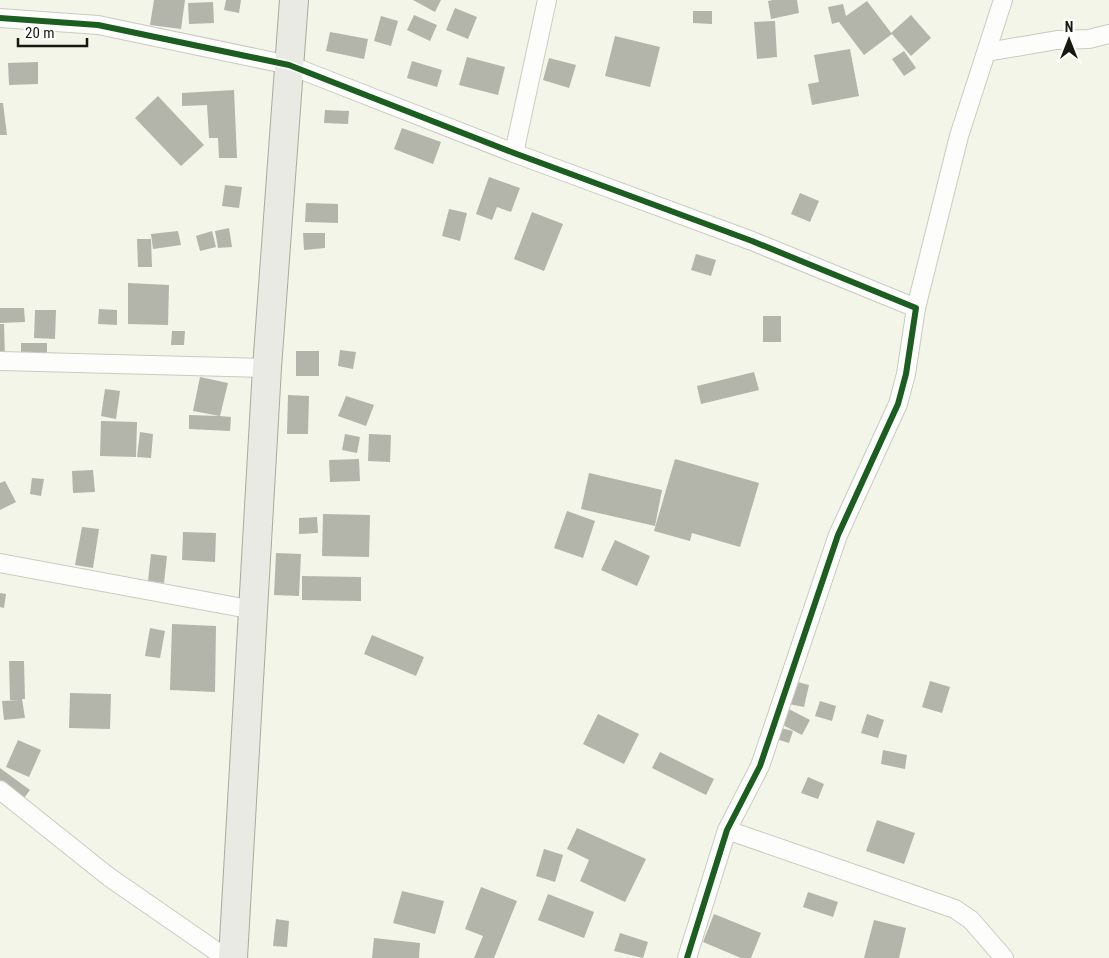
<svg xmlns="http://www.w3.org/2000/svg" width="1109" height="958" viewBox="0 0 1109 958" font-family="'Roboto Condensed',sans-serif">
<style>
.building{fill:#b3b5aa}
.lines{fill:none;stroke-linecap:round;stroke-linejoin:round}
.minor-casing{stroke:#c9cbc0;stroke-width:20}
.primary-casing{stroke:#a8ab9c;stroke-width:30}
.minor{stroke:#fdfefc;stroke-width:18}
.primary{stroke:#e9eae3;stroke-width:28}
.cycleway-casing{stroke:#fff;stroke-width:9}
.cycleway{stroke:#1b5e20;stroke-width:6}
</style>
<rect width="100%" height="100%" fill="#f2f5e8"/>
<g class="building">
<path d="M154 0H185L181 29 150 25Z"/>
<path d="M226 0H241L239 13 224 10Z"/>
<path d="M413 0H441L435 12Z"/>
<path d="M773 0H797L799 13 771 19 768 1Z"/>
<path d="M867 1 892 34 864 55 839 22 832 24 828 7 843 4 846 16Z"/>
<path d="M213 2 214 23 189 24 188 3Z"/>
<path d="M455 8 477 17 468 39 446 30Z"/>
<path d="M693 11H712V24L693 23Z"/>
<path d="M414 15 437 25 430 41 407 30Z"/>
<path d="M911 15 931 38 911 56 891 33Z"/>
<path d="M381 16 398 21 391 46 374 41Z"/>
<path d="M775 21 777 57 757 59 754 22Z"/>
<path d="M330 32 368 39 364 59 326 51Z"/>
<path d="M615 36 660 47 650 87 605 76Z"/>
<path d="M850 49 859 96 812 105 808 84 819 82 814 55Z"/>
<path d="M904 51 916 68 904 76 892 59Z"/>
<path d="M467 57 505 67 498 95 459 85Z"/>
<path d="M549 58 576 65 569 88 543 80Z"/>
<path d="M412 61 442 70 437 87 407 78Z"/>
<path d="M38 62V84L9 85 8 63Z"/>
<path d="M234 90 237 158H219L218 138H209L207 105 182 106V93Z"/>
<path d="M158 96 204 145 181 166 135 118Z"/>
<path d="M0 103H3L7 135H0Z"/>
<path d="M325 110 349 111 348 124 324 123Z"/>
<path d="M402 128 441 142 433 164 394 149Z"/>
<path d="M489 177 520 188 511 212 497 207 492 220 476 214Z"/>
<path d="M225 185 242 187 239 208 222 206Z"/>
<path d="M800 193 819 201 810 222 791 214Z"/>
<path d="M306 203 338 204V223L305 222Z"/>
<path d="M449 209 467 213 460 241 442 236Z"/>
<path d="M532 212 563 224 544 271 514 259Z"/>
<path d="M229 228 232 247 218 248 215 231Z"/>
<path d="M178 231 181 245 153 249 151 234Z"/>
<path d="M212 231 216 247 200 251 196 236Z"/>
<path d="M303 233H325V248L304 250Z"/>
<path d="M137 239H151L152 267H138Z"/>
<path d="M696 254 716 260 711 276 691 270Z"/>
<path d="M128 283 169 285 168 325 128 324Z"/>
<path d="M0 308H24L25 322 0 323Z"/>
<path d="M99 309 117 310V325L98 324Z"/>
<path d="M35 310H56L55 339 34 338Z"/>
<rect x="763" y="316" width="18" height="26"/>
<path d="M0 324H4L5 358H0Z"/>
<path d="M172 331H185L184 345H171Z"/>
<rect x="21" y="343" width="26" height="12"/>
<path d="M340 350 356 352 353 369 338 366Z"/>
<rect x="296" y="351" width="23" height="25"/>
<path d="M754 372 759 390 701 404 697 386Z"/>
<path d="M200 377 228 383 220 416 231 417 230 431 189 429V415L220 416 193 411Z"/>
<path d="M105 389 120 391 116 419 101 416Z"/>
<path d="M288 395 309 396 308 434H287Z"/>
<path d="M346 396 374 405 366 426 338 416Z"/>
<path d="M101 421 137 422 136 457 100 456Z"/>
<path d="M140 432 153 434 151 458 137 457Z"/>
<path d="M345 434 360 437 357 453 342 450Z"/>
<path d="M369 434 391 435 390 462 368 461Z"/>
<path d="M359 459 360 481 330 482 329 460Z"/>
<path d="M675 459 759 483 740 547 692 533 690 541 654 531Z"/>
<path d="M93 470 95 492 73 493 72 471Z"/>
<path d="M589 473 662 490 655 526 581 509Z"/>
<path d="M32 478 44 479 41 496 30 494Z"/>
<path d="M5 481 16 502 0 510V483Z"/>
<path d="M567 511 595 521 583 558 554 548Z"/>
<path d="M323 514 370 515 369 557 322 556Z"/>
<path d="M317 517 318 533 299 534V518Z"/>
<path d="M82 527 99 529 93 568 75 565Z"/>
<path d="M183 532 216 533 215 562 182 560Z"/>
<path d="M615 540 650 556 637 586 601 570Z"/>
<path d="M276 553 301 554 299 596 274 595Z"/>
<path d="M151 554 167 556 164 583 148 581Z"/>
<path d="M302 576 361 577V601L302 600Z"/>
<path d="M0 593 6 594 4 608 0 607Z"/>
<path d="M172 624 216 626 215 692 170 690Z"/>
<path d="M150 628 165 631 160 658 145 656Z"/>
<path d="M372 635 424 657 416 676 364 654Z"/>
<path d="M9 661H24L25 699H22L25 718 4 720 2 701 19 700H10Z"/>
<path d="M794 681 809 685 804 707 789 704Z"/>
<path d="M930 681 950 687 942 713 922 707Z"/>
<path d="M70 693 111 694 110 729 69 728Z"/>
<path d="M820 701 836 706 832 721 815 716Z"/>
<path d="M785 707 810 720 802 735 777 722Z"/>
<path d="M598 714 639 734 624 764 583 744Z"/>
<path d="M867 714 884 720 878 738 861 733Z"/>
<path d="M777 727 793 731 789 743 773 738Z"/>
<path d="M18 740 41 750 29 777 6 767Z"/>
<path d="M883 750 907 755 905 769 881 764Z"/>
<path d="M660 752 714 779 706 795 652 768Z"/>
<path d="M0 768 30 790 21 802 0 786Z"/>
<path d="M808 777 824 784 818 799 801 793Z"/>
<path d="M877 820 915 833 904 864 866 851Z"/>
<path d="M577 828 646 859 625 902 580 881 589 860 567 849Z"/>
<path d="M544 849 563 855 555 882 536 876Z"/>
<path d="M481 887 517 901 494 958H474L483 936 465 929Z"/>
<path d="M402 891 444 901 435 934 393 923Z"/>
<path d="M808 892 838 902 833 917 803 907Z"/>
<path d="M548 894 594 912 584 938 538 920Z"/>
<path d="M714 914 761 933 751 958H741L703 942Z"/>
<path d="M276 919 289 921 287 947 273 946Z"/>
<path d="M874 920 906 928 899 958H864Z"/>
<path d="M620 933 648 942 643 958 614 951Z"/>
<path d="M374 938 420 943 419 958H372Z"/>
</g>
<g class="lines">
<defs>
<g id="minor">
<path d="M0 18 98 25 289 65 514 153 752 241 916 308 906 374 898 404 838 535 760 766 727 830 687 958"/>
<path d="M987 52 1057 40 1089 39 1109 34"/>
<path d="M514 153 547 0"/>
<path d="M916 308 959 136 1003 0"/>
<path d="M0 361 267 368"/>
<path d="M0 563 254 610"/>
<path d="M0 790 109 877 226 958"/>
<path d="M727 830 955 909 971 920 1004 958"/>
</g>
<path id="primary" d="M233 958 267 368 294 0"/>
</defs>
<use href="#minor" class="minor-casing"/>
<use href="#primary" class="primary-casing"/>
<use href="#minor" class="minor"/>
<use href="#primary" class="primary"/>
<defs>
<path id="cycleway" d="M0 18 98 25 289 65 514 153 752 241 916 308 906 374 898 404 838 535 760 766 727 830 687 958"/>
</defs>
<use href="#cycleway" class="cycleway-casing"/>
<use href="#cycleway" class="cycleway"/>
</g>
<g transform="translate(1069 40)" stroke="#ffffff" stroke-width="4" paint-order="stroke">
<path d="M0-4L9 19L0 12L-9 19Z" fill="#171810"/>
<text y="-8" font-size="14" font-weight="bold" text-anchor="middle" fill="#171810">N</text>
</g>
<path d="M18 38v8h69v-8" fill="none" stroke="#171810" stroke-width="2.5"/>
<text x="25" y="38" font-size="15" fill="#171810" stroke="#ffffff" stroke-width="4" paint-order="stroke">20 m</text>
</svg>
